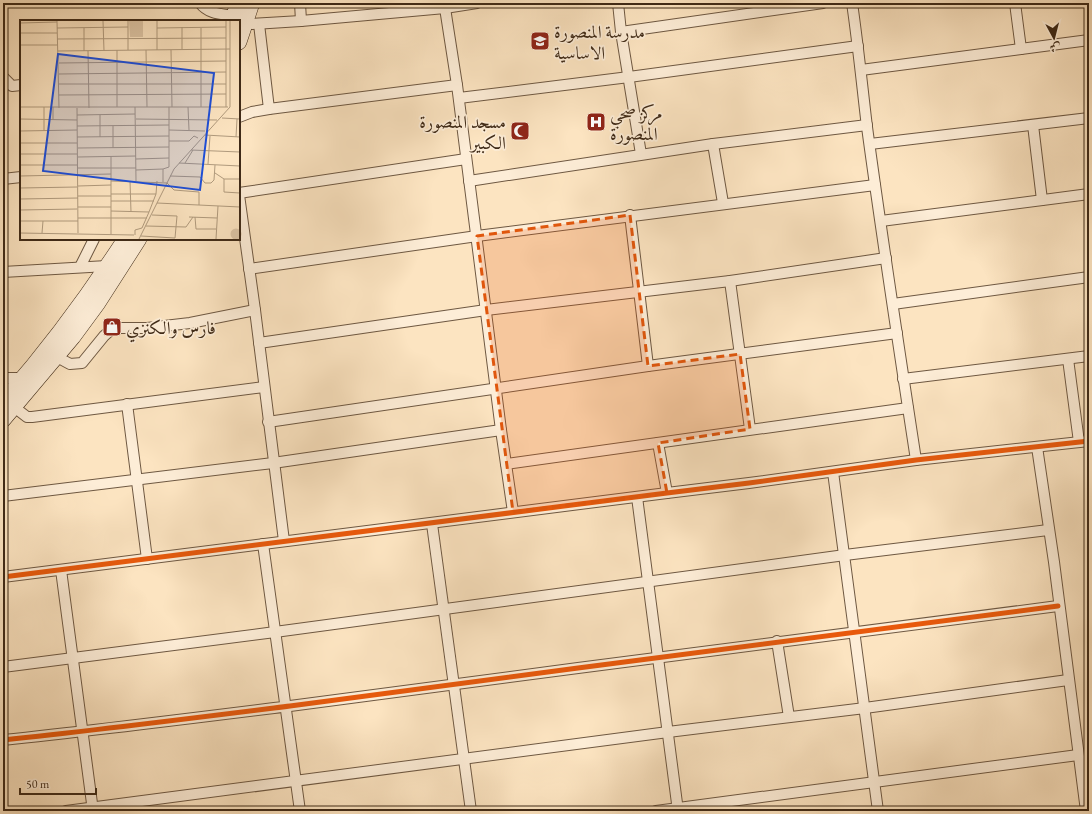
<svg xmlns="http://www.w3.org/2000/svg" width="1092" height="814" viewBox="0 0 1092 814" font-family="'EB Garamond',Amiri,serif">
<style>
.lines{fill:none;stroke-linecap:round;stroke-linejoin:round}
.street-casing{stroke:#6e5842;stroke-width:12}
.secondary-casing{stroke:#3f2a17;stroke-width:16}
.street{stroke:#fdedd7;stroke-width:10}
.secondary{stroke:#fdedd7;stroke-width:15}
.cycleway-casing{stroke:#fdedd7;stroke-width:8}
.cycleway{stroke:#e8590c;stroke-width:5}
.marked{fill:#e0570d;fill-opacity:0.2;stroke:#e0570d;stroke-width:3;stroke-dasharray:8 5;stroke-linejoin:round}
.labels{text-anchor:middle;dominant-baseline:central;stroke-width:3.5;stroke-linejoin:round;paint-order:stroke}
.poi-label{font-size:18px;fill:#3f2a17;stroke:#fdedd7;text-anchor:start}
.inset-road{fill:none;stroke:#b09a7d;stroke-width:1}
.view{fill:#1d4ed8;fill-opacity:0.15;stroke:#1d4ed8;stroke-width:2}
.inset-edge{fill:none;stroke:#3f2a17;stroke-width:2}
</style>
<rect width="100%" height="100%" fill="#fce4c1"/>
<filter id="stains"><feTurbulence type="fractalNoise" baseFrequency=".005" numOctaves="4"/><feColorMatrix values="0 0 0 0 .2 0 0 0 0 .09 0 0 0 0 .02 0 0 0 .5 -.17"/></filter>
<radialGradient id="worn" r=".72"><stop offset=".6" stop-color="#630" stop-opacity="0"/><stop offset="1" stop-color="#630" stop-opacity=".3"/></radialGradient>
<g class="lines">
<defs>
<g id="street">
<path d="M200 3C208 14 221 14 234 16"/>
<path d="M300 3 301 21"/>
<path d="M618 3 621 32 641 154"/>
<path d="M852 3C858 44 862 85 867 127 882 238 899 349 916 460"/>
<path d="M1015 3 1021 49"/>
<path d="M445 8 457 85 501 430 513 512"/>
<path d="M252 24 301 21 445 8 477 3"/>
<path d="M259 24 269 109 457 85"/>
<path d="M621 32 823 3"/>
<path d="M861 70 1089 40"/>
<path d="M3 77 12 86 21 85"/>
<path d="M459 98 629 77 858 46"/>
<path d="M239 117 252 112 269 109"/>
<path d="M1033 125 1042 200"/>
<path d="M713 144 723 203"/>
<path d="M870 144 1089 118"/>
<path d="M3 179 21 177"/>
<path d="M469 181 713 144 867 125"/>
<path d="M239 193 466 159"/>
<path d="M239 195 255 310 284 541"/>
<path d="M630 215 648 366"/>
<path d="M881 221 1089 194"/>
<path d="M80 267 94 239"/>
<path d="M249 269 477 236 875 185"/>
<path d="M3 272 107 266"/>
<path d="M730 281 750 429"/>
<path d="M893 304 1089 277"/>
<path d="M259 343 486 310 730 281 886 258"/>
<path d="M57 357 70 364 82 363 104 336 113 328H147L190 323 255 310"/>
<path d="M1068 359 1079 442"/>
<path d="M3 378H23"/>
<path d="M903 379 1089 356"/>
<path d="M127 404 147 559"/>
<path d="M14 407 27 417H32L264 387"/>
<path d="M268 422 648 366 897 333"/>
<path d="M658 443 667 493"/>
<path d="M1037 447 1054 562 1086 811"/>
<path d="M506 464 908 408"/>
<path d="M833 472 878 811"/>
<path d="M3 496 273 463 501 430"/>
<path d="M637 497 678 811"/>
<path d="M432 524 471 811"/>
<path d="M263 544 300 811"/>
<path d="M61 570 93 811"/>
<path d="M3 577 667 493 749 483 916 460 1089 441"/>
<path d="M777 641 789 717"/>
<path d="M3 667 275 632 845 555 1048 530"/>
<path d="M3 740C99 730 194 718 290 706 546 673 802 637 1058 606"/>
<path d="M66 811 668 732 865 708 1068 680"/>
<path d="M656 811 1078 755"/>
</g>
<g id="secondary">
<path d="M232 21 238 3"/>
<path d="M239 42 252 3"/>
<path d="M3 401C48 350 88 296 125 239"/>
<path d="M3 420 73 337 98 303 139 239"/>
</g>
</defs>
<use href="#street" class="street-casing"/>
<use href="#secondary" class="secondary-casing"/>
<use href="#street" class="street"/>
<use href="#secondary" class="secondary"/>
<defs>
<g id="cycleway">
<path d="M3 577 667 493 749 483 916 460 1089 441"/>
<path d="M3 740C99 730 194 718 290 706 546 673 802 637 1058 606"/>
</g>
</defs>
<use href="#cycleway" class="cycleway-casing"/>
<use href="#cycleway" class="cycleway"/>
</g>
<path class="marked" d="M630 215 648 366 740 354 750 429 658 443 667 493 513 512 477 236Z"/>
<defs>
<symbol id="school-square" viewBox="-11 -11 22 22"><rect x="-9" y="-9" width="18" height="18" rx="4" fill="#8f2418" stroke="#fdedd7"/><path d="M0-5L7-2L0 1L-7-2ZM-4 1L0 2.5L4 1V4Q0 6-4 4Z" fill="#fff"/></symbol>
<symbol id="hospital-square" viewBox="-11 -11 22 22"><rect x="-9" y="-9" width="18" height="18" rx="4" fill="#8f2418" stroke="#fdedd7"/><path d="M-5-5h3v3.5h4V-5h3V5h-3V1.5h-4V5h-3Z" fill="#fff"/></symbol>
<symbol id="mosque-square" viewBox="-11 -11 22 22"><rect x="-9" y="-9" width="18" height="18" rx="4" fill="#8f2418" stroke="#fdedd7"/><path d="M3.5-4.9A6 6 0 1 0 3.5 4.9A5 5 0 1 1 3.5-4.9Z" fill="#fff"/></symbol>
<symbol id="shop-square" viewBox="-11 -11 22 22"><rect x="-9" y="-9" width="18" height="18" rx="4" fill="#8f2418" stroke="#fdedd7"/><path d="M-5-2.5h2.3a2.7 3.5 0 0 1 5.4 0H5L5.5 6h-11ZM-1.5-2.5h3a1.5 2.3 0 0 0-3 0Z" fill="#fff"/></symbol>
</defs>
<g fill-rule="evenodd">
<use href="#school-square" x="529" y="30" width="22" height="22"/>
<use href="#hospital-square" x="585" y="111" width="22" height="22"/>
<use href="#mosque-square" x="509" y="120" width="22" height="22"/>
<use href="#shop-square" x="101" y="316" width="22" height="22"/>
</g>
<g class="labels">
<g class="poi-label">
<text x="554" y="31">مدرسة المنصورة<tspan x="554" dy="21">الاساسية</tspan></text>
<text x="610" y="112">مركز صحي<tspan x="610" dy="21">المنصورة</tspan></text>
<text x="506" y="121" text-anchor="end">مسجد المنصورة<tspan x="506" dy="21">الكبير</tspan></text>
<text x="126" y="327">فارس والكنزي</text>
</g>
</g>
<g transform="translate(20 20)">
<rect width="220" height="220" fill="#fce4c1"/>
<path d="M109 1H123V17H110ZM210.5 214a5.5 5.5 0 1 1 11 0a5.5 5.5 0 1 1-11 0Z" fill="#dcc4a4"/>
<path class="inset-road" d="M37 1 39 88M83 1 84 31M137 1V30M206 1V87M0 3 37 2M37 8 108 7M64 8V31M137 8 206 7M0 13H37M37 19 206 18M0 25H37M162 29V7M97 30V87M108 30V1M126 30 127 87M151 30 152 87M38 31 210 29M68 31 69 88M39 43 206 41M39 54 206 52M39 64H206M39 75 206 74M0 87H208M24 87V111M33 87V100M115 87 116 161M168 87 169 110M181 87V8M57 88 58 213M57 95 115 94M80 95V117M202 98 220 99M0 99 57 100M116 99 197 100M57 106 149 105M149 110 185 111M0 111 57 110M185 115 220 117M57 117 149 116M216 117 217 99M149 121H169L174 116 178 118M0 123H57M58 128 149 127M93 128V106M171 130 220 132M0 134H57M91 136V214M58 137 116 136M116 139 149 138M159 143 220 146M165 143 173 130M188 144 190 116M0 145H57M58 148H116M143 149 149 147V87M116 150 143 149V162M195 153 204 159H220M0 156 91 154M150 156 180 157 185 163H191L194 160 195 145M204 159V172L220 173M91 161 147 163M110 161 111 192M147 163 154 170 179 172V185M58 166 91 165M0 168 57 167M91 174H136M58 176H91M0 179 58 178M91 181H134M137 183 220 187M58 187H91M0 190 57 189M91 191 129 192 136 174 137 161M169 197 197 198M175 197 176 209H196M58 198H127M0 201H58M126 206 166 207 173 197M0 213 114 215M22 213 23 201M115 215V210L122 208 129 192M121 216 155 218 157 196 132 195M119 219 154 149 210 87V1M196 219 198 186"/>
<path class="view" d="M38 34 194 53 180 170 23 151Z"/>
<rect width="220" height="220" class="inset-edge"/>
</g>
<rect width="1092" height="814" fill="none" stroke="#fce4c1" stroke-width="16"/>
<rect x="4" y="4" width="1084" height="806" fill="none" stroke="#3f2a17" stroke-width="2"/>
<rect x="8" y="8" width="1076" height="798" fill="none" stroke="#3f2a17"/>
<g transform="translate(1054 38) rotate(173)" stroke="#fdedd7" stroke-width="3" paint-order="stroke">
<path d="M0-3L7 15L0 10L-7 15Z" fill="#3f2a17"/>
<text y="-6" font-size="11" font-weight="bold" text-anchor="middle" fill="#3f2a17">ش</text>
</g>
<path d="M20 788v6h76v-6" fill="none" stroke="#3f2a17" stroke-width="2"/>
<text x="26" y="788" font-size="12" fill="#3f2a17" stroke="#fdedd7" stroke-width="3" paint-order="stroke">50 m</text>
<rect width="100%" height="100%" filter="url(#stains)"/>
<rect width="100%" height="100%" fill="url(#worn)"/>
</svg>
